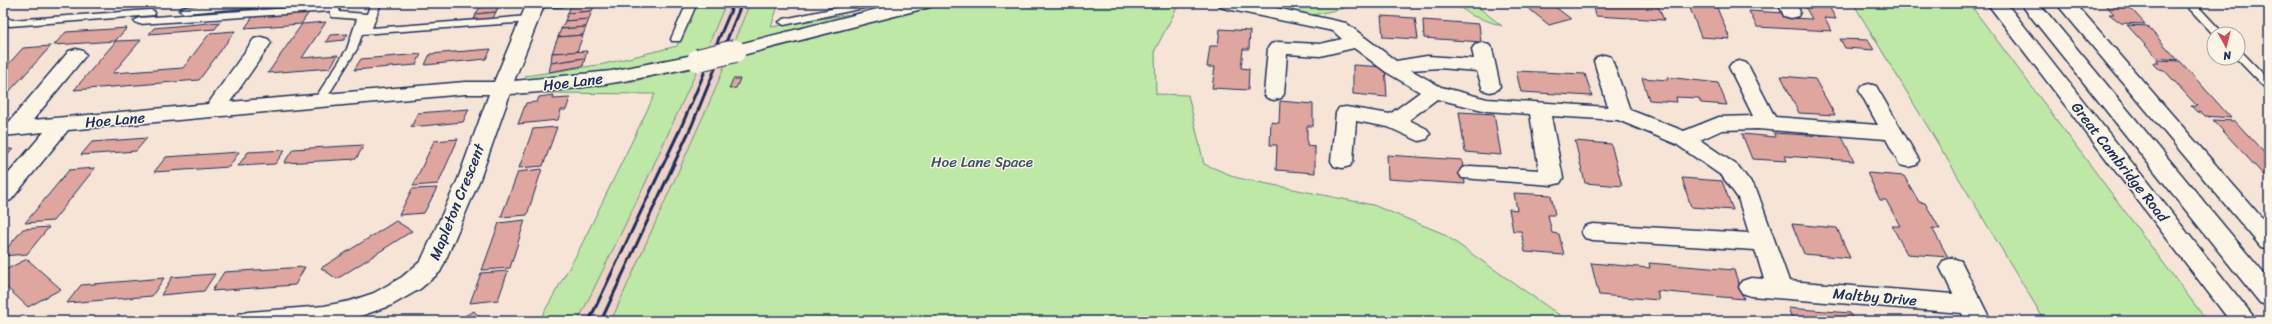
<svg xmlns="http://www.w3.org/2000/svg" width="2272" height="324" viewBox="0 0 2272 324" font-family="Sriracha,sans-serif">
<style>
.built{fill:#efd2c6}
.green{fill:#bde8a5;stroke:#6c8c82}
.building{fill:#dfa59f;stroke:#1b2f5e}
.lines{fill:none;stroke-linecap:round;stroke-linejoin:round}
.service-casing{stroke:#1b2f5e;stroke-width:3}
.minor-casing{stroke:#1b2f5e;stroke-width:3}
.trunk-casing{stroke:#1b2f5e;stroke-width:3}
.service{fill:#fcf5e5;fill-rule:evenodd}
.minor{fill:#fcf5e5;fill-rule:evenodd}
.trunk{fill:#fcf5e5;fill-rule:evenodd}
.rail{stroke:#1b2f5e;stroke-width:3}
.minor-bridge-casing{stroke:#1b2f5e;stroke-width:24;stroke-linecap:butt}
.minor-bridge{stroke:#fcf5e5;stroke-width:22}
.labels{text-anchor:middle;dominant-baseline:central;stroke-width:3;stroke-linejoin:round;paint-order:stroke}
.street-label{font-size:15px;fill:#1b2f5e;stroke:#fcf5e5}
.park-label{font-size:15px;fill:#3b546c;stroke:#fcf5e5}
</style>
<rect width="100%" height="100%" fill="#f6e5d7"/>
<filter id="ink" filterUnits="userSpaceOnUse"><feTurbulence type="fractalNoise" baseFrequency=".025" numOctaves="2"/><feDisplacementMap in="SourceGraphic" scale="8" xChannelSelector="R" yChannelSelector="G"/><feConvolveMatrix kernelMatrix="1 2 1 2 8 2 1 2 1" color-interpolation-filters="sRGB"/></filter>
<g filter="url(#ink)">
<path class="built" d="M726 3H750L715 90 611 321H578L677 115Z"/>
<g class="green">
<path d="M696 3H726L705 53 608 71 529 80 525 76 604 64 677 46Z"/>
<path d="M750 3H779L771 27 876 10 732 46Z"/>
<path d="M948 3H1177L1178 6 1155 50 1156 94 1188 95 1204 164 1238 178 1373 205 1442 233 1568 321H611L715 90 727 59Z"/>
<path d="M1245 3H1367L1309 16Z"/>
<path d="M1453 3H1473L1502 26 1473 16Z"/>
<path d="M1853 3H1969L2207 321H2045Z"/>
<path d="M699 66 645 184 578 321H539L578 252 655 94 543 93 634 81Z"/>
</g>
<g class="building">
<path d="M481 3H500L499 5 480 7Z"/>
<path d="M787 3H809L789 7Z"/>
<path d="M1522 3H1550L1571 19 1549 25Z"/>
<path d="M1593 3 1658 6 1664 20 1596 16Z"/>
<path d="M1688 3H1715L1730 39 1701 37Z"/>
<path d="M1803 3H1827L1836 19 1824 18 1832 31 1757 27 1749 11 1785 13 1787 18 1812 19Z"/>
<path d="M2104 3H2126L2145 24 2121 23 2109 14H2114Z"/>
<path d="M595 4 592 11 568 13 571 5Z"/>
<path d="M499 5 496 12 476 14 480 7Z"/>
<path d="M310 11 301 24 245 28 254 15Z"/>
<path d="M592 11 589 19 565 21 568 13Z"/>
<path d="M496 12 492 20 473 22 476 14Z"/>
<path d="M1381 16 1415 18 1418 39 1383 37Z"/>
<path d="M589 19 586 27 561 29 565 21Z"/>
<path d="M1423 20 1479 24 1481 42 1424 38Z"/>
<path d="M220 22 215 29 149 34 154 28Z"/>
<path d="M326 22 302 58 338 55 330 68 268 73 302 24Z"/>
<path d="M2127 25 2147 26 2178 60 2157 58Z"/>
<path d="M586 27 583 35 558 37 561 29Z"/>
<path d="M127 28 115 41 54 45 66 32Z"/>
<path d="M1220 29 1250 31 1249 49H1243L1241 68 1249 69 1248 90 1212 88 1215 67H1207L1210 46H1218Z"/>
<path d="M235 31 199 80 74 90 116 41 141 40 113 73 183 68 210 33Z"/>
<path d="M348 34 344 40 326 42 330 35Z"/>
<path d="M583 35 577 52 552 53 558 37Z"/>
<path d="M1840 39 1868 40 1874 50 1845 48Z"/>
<path d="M51 46 6 95H3V70L23 48Z"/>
<path d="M491 49 486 59 425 65 430 54Z"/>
<path d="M587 51 585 58 551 63 552 53Z"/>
<path d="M421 54 416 65 354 70 361 59Z"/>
<path d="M585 58 583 66 549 72 551 63Z"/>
<path d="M2156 60 2180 61 2231 118 2205 116 2202 113 2197 112 2191 106H2197L2164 70 2159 69 2153 63H2159Z"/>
<path d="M1353 65 1385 67 1387 97 1353 94Z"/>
<path d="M1516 71 1585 74 1592 96 1521 92Z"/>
<path d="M1781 76 1815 79 1835 115 1799 113Z"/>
<path d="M1667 77 1718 83 1727 105 1701 103 1699 98 1676 97 1677 102 1649 100 1642 78 1668 80Z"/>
<path d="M733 79H740L736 88 729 89Z"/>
<path d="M554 95 553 99 570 98 566 110H561L558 120 518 124 526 103 537 102 539 97Z"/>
<path d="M1280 101 1313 104V126H1307V146L1315 147V173L1276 170 1277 145H1270L1271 122 1279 123Z"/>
<path d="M469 109 463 122 411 127 418 113Z"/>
<path d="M1459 112 1494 114 1501 155 1465 152Z"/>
<path d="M2213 120 2235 121 2269 158V181Z"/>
<path d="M557 127 543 166 519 168 533 129Z"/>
<path d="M1774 133 1842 137 1854 161 1785 156 1787 161 1752 159 1742 134 1775 137Z"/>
<path d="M147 138 136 151 81 155 92 142Z"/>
<path d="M458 139 438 184 413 186 434 141Z"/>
<path d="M1575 141 1611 144 1622 186 1585 183Z"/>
<path d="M364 145 356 159 284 163 293 149Z"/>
<path d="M3 149H13L3 160Z"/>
<path d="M285 150 275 164 238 166 248 152Z"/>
<path d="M239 152 229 167 154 172 166 157Z"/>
<path d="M1387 155 1462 160 1465 184 1388 179Z"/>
<path d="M95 168 53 221 25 223 69 170Z"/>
<path d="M542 169 527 215 501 217 518 172Z"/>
<path d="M1867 173 1904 176 1919 202 1925 203 1940 229 1932 228 1948 257 1907 254 1892 226H1900L1886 200H1880Z"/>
<path d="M1682 178 1722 181 1733 210 1691 207Z"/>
<path d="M437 188 424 213 399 215 412 189Z"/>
<path d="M1514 193 1551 195 1555 215H1548L1552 233 1559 234 1564 255 1525 252 1521 231H1513L1509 209 1517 210Z"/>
<path d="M525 220 510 268 482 270 499 223Z"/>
<path d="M396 221 412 231 337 279 321 268Z"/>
<path d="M1792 224 1837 228 1850 258 1804 254Z"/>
<path d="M49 227 27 254 3 256V253L23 229Z"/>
<path d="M27 259 61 289 28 307 3 284V271Z"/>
<path d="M1591 263 1650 268 1649 263 1734 270 1744 299 1657 291 1659 300 1599 295Z"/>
<path d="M305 267 295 285 212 291 224 272Z"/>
<path d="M508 271 498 300 470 303 481 273Z"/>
<path d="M215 274 204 291 161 295 172 277Z"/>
<path d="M164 278 152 296 67 303 81 285Z"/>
<path d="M1788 308 1850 313 1854 321H1793Z"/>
<path d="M474 311 483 321H455Z"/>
</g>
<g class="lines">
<defs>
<g id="service">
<path d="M230 3H271L266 6 184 13 179 10 184 7Z"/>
<path d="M371 3H381L372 28 530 16 535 19 530 22 362 34 357 49 324 102 320 103 314 100 347 49 357 19 332 17 330 11 139 24 134 21 139 18 334 5 338 6 340 12 367 14Z"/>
<path d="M532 3H568L563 6 536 7 532 6Z"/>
<path d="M687 3H697L681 39 680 41H672L671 39Z"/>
<path d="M859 3H878L873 6 784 25 779 22 784 19Z"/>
<path d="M2184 3H2195L2224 34 2214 35Z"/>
<path d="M150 10 154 11 155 13 154 15 10 26 3 23V16L12 20Z"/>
<path d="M2238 51 2242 52 2269 80V89L2265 88 2236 58H2238Z"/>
</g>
<g id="minor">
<path d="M527 3H545L514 81 611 71 698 54 705 56 708 60 705 64 698 66C636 80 573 91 510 94L480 179 443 266 440 272 420 289 392 305 352 319 342 321H235L239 314 248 312 324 306 350 301 374 293 402 277 421 261 458 179 489 94H465L68 130 11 200 3 203V180L44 132 3 136V122H9L69 51 76 49 83 51 86 55 33 120 208 104 254 39 261 37 268 39 271 43 230 102 465 82H494Z"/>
<path d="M901 3H932L930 7 735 57 728 55 725 51 728 47Z"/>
<path d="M1218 3H1253L1346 23 1396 61 1427 56 1474 59 1472 49 1475 45 1482 43 1489 45 1492 49 1500 86 1497 90 1490 92 1483 90 1477 71 1439 68 1411 70 1441 87 1487 99 1608 107 1594 61 1597 57 1604 55 1611 57 1630 110 1684 131 1719 117 1753 116 1729 67 1732 63 1739 61 1746 63 1749 67 1775 117 1878 125 1859 90 1862 86 1869 84 1876 86 1919 160 1916 165 1908 167 1900 165 1886 139 1757 129 1722 130 1700 140 1738 166 1757 191 1789 281 1953 294 1940 267 1943 261 1952 258 1961 261 1991 321H1965L1962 313 1751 296 1742 293 1739 287 1742 281 1751 278 1764 279 1755 250 1593 240 1585 238 1581 232 1585 226 1593 224 1749 233 1738 198 1722 176 1676 144 1618 120 1551 116 1563 178 1560 183 1552 185 1462 178 1459 173 1462 168 1470 166 1539 170 1530 114 1487 111 1437 99 1409 120 1427 129 1430 134 1427 139 1419 141 1388 127 1356 121 1353 161 1350 166 1342 168 1334 166 1331 161 1336 113 1339 108 1346 107 1390 114 1420 92 1386 72 1354 48 1320 56 1287 54 1284 94 1281 98 1274 100 1267 98 1264 94 1268 48 1271 44 1278 42 1320 44 1342 39 1333 31 1227 9 1220 7Z"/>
<path d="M1778 3H1796L1800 12 1798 16 1791 18 1784 16Z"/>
<path d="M2056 3H2075L2269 226V249L2261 247Z"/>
</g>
<g id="trunk">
<path d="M1987 3H2006L2257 321H2230Z"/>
<path d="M2020 3H2039L2269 280V306L2260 303Z"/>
</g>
</defs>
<use href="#service" class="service-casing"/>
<use href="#minor" class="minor-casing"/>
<use href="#trunk" class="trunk-casing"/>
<use href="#service" class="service"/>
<use href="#minor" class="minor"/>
<use href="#trunk" class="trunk"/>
<g class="rail">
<path d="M589 321 682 125 734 3"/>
<path d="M601 321 692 125 742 3"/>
</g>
<defs>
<path id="minor-bridge" d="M698 60 735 51"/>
</defs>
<use href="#minor-bridge" class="minor-bridge-casing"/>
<use href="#minor-bridge" class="minor-bridge"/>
</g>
</g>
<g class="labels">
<g class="street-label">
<text transform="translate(573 82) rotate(-7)">Hoe Lane</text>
<text transform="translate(115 120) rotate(-5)">Hoe Lane</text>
<text transform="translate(2120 162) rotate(52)">Great Cambridge Road</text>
<text transform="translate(457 202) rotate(-68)">Mapleton Crescent</text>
<text transform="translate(1875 297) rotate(5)">Maltby Drive</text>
</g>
<g class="park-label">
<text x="982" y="162">Hoe Lane Space</text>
</g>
</g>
<rect width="2272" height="324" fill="none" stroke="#fcf5e5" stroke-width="16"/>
<rect x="8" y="8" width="2256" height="308" fill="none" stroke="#1b2f5e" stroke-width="1.5" filter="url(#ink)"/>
<g transform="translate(2226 46) rotate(172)"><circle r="19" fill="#fcf5e5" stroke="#a2a6af"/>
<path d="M0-3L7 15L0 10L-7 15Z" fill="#d1495b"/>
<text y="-6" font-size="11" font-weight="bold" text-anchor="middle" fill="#1b2f5e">N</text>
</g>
</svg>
